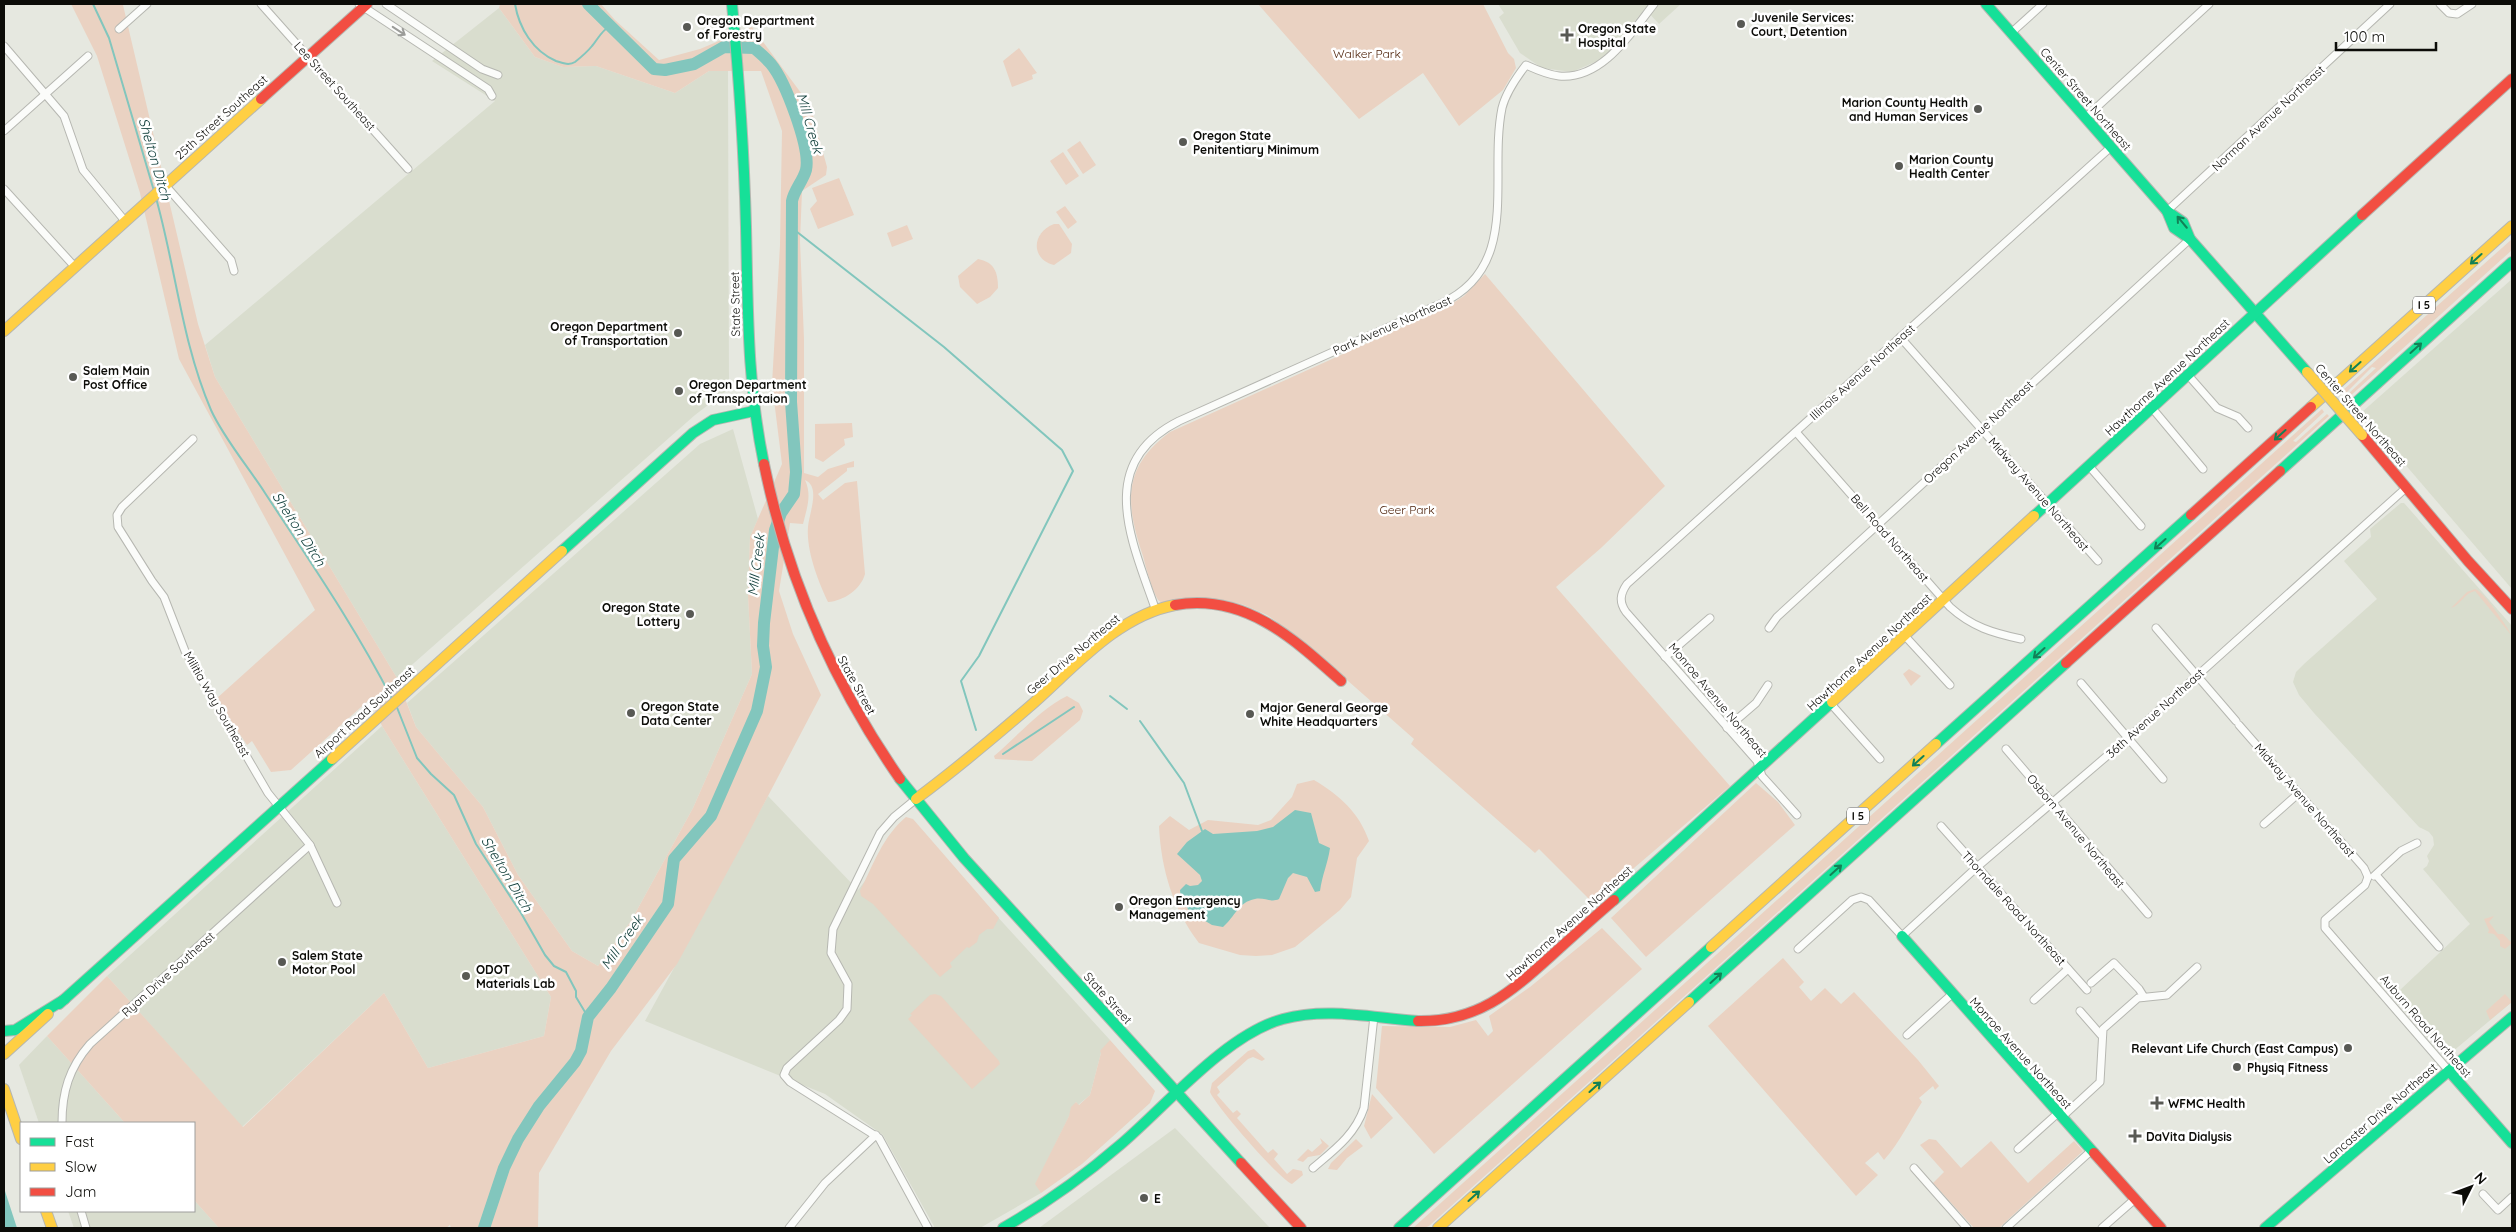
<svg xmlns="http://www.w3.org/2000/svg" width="2516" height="1232" viewBox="0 0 2516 1232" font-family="Quicksand,sans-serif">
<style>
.built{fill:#d9ddce}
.green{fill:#ead2c2}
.water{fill:#82c6bd}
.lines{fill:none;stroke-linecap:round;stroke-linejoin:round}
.stream{stroke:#82c6bd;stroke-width:2}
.river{stroke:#82c6bd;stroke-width:12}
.street-casing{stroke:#b6b7b1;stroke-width:9}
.fast-casing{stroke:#b6b7b1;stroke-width:12}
.slow-casing{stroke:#b6b7b1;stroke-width:12}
.jam-casing{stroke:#b6b7b1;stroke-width:12}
.street{stroke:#fbfcfa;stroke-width:7}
.fast{stroke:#16e098;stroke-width:10}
.slow{stroke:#ffcf43;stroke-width:10}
.jam{stroke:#f24e42;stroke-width:10}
.slow-bridge-casing{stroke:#b6b7b1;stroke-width:12;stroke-linecap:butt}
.slow-bridge{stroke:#ffcf43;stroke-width:10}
.oneway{stroke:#9b9c99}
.oneway2{stroke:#128157}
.poi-dot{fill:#585954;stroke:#fff;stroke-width:2}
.labels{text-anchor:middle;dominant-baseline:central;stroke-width:5;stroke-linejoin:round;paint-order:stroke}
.shield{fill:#fff;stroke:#555552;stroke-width:1}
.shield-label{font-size:11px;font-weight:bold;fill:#0c0c08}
.poi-label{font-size:12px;font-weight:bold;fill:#0c0c08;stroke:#fff;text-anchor:start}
.park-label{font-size:12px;fill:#4d220a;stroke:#fff}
.street-label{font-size:12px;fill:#0c0c08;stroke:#fff}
.water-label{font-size:14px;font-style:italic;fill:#0d3b37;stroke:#fff}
</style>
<rect width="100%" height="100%" fill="#e6e8e0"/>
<g class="built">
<path d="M1498 4H1681L1659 24 1645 9 1602 59 1572 72 1542 68 1520 53 1499 17 1504 13Z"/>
<path d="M499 8 535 57 563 67 596 66 675 93 709 71H728L729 389 695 415 397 678 215 377 205 345 495 101 432 61Z"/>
<path d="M2512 279V589L2361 413Z"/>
<path d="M733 429 758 519 750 537 748 595 752 674 693 808 631 921 598 966 572 951 518 875 483 807 416 727 407 703 700 444Z"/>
<path d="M2401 503H2404L2512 626V1002L2446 1057 2395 1000 2402 994 2399 991 2470 924 2423 869 2427 866 2429 861 2427 856 2434 845 2433 837 2429 832 2419 827 2314 713 2299 695 2293 682 2296 672 2304 664 2377 599 2344 561 2371 537 2370 529Z"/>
<path d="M382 726 551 997 544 1036 428 1068 384 993 242 1127 107 976Z"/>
<path d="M768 796 858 890 911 822 1110 1040 1101 1053 1090 1095 1078 1105 1076 1102 1036 1184 1041 1193 980 1228H935L883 1135 825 1094 645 1021Z"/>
<path d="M47 1036 125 1123H39L19 1065Z"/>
<path d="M1175 1128 1270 1228H1039Z"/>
<path d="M194 1200 219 1228H74L68 1211H194Z"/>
</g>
<g class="green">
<path d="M71 4 123 5 198 324 215 377 397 678 416 727 483 807 518 875 572 951 598 966 631 921 693 808 752 674 748 595 750 537 782 464 772 384 780 245 782 131 761 71H709L675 93 596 66 563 67 535 57 499 8 500 4H601L615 20 659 60 700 49 752 27 810 105 827 167 826 175 802 191 800 241 804 339V473L818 477 828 469 854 461V467L847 468V471L818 494 823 500 845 483 857 481 865 574C861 589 844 601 828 602 818 581 806 550 808 527 809 513 821 487 805 480 812 495 807 508 803 524L790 523 779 591 793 634 821 695 747 836 677 964 611 1051 539 1173 538 1228H451L450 1225 446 1228H219L194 1200V1123H125L47 1036 107 976 243 1127 384 993 428 1068 544 1036 551 997 382 726 370 699 291 770 271 772 252 741 247 745 216 699 315 610 179 359 140 193 97 56Z"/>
<path d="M1258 4H1483L1508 53 1514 59 1516 68 1503 90 1459 126 1423 73 1359 119Z"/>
<path d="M1019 48 1037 73 1032 75 1033 79 1012 87 1003 61Z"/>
<path d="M1080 141 1096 165 1083 174 1067 150Z"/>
<path d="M1063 152 1079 176 1066 185 1050 161Z"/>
<path d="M839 178 854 215 818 229 810 209 817 201 812 188Z"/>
<path d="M1065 206 1077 222 1068 229 1056 212Z"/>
<path d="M1054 224H1059L1072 244 1071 253 1054 265C1030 259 1032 232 1054 224Z"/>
<path d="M907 225 913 239 892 247 887 233Z"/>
<path d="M2512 239V250L2348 398 2346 396 2376 368 2372 367 2345 394 2342 391Z"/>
<path d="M978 259C994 262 998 272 998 288L990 297 977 304 960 287 958 276Z"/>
<path d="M1485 274 1665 486 1601 548 1556 587 1730 786 1593 903 1539 849 1535 853 1411 744 1414 739 1297 636 1267 615 1244 605 1225 600 1190 598 1162 603 1158 600C1151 587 1147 571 1143 556 1126 505 1121 468 1170 432L1445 308 1464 296Z"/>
<path d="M2322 409 2324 412 2293 441 2296 442 2327 414 2329 416 1429 1226 1424 1228H1413Z"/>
<path d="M852 423 853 437 844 439 845 445 823 462 815 458V424Z"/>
<path d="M2475 589C2484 591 2508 628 2512 636L2475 591C2464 593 2461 605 2451 608L2467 592Z"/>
<path d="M1909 669 1921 676 1911 686 1903 674Z"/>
<path d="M1067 696 1079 703 1083 711 1080 720 1032 761 995 759 994 756C1015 738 1043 707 1067 696Z"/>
<path d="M1314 780C1339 795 1359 812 1369 841L1357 858 1351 897 1340 910 1295 947 1272 955 1256 956 1240 955 1199 943C1173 909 1161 869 1159 826L1170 816 1189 830 1208 820 1258 825 1271 820 1292 797 1297 784Z"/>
<path d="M1756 783 1778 802 1795 825 1646 957 1611 918Z"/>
<path d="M906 817 913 819 999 918 993 929H987L979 935 977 942 969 948 967 947 950 963 952 967 940 977 873 904 861 896 860 891C873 865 883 836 906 817Z"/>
<path d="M2494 916 2489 922 2498 934H2503L2512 943 2505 949 2500 946V941L2494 934 2488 933 2489 930 2484 919Z"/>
<path d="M1602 928 1642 969 1434 1154 1376 1088 1382 1026 1450 1027 1476 1020 1488 1036 1493 1031 1489 1016 1530 987Z"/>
<path d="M1783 958 1804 982 1799 987 1811 1001 1825 988 1841 1004 1854 992 1918 1060 1939 1086 1935 1090 1933 1086 1919 1098 1922 1102C1909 1122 1900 1142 1884 1160L1878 1152 1865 1163 1878 1175 1856 1196 1708 1026Z"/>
<path d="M935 994 941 996 999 1061 1000 1064 972 1089 908 1019 912 1015 910 1014 930 995Z"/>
<path d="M2505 994 2512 1002 2490 1020 2486 1011Z"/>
<path d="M1110 1040 1155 1091 1150 1103 1082 1164 1041 1193 1035 1184 1069 1116 1071 1107 1076 1102 1079 1105 1090 1095 1101 1053 1100 1051Z"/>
<path d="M1254 1049 1265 1059 1262 1061 1253 1057 1248 1059 1217 1087 1220 1092 1217 1095 1233 1113 1237 1110 1241 1114 1237 1118 1268 1153 1273 1149 1278 1154 1274 1159 1287 1174 1293 1169 1302 1171 1303 1175 1292 1184C1279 1179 1215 1105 1210 1092L1212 1083 1248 1051Z"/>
<path d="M1372 1094 1393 1118 1371 1139 1364 1126Z"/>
<path d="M1320 1138 1329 1146 1320 1155 1308 1157 1303 1162 1297 1160 1308 1149 1312 1152 1322 1143Z"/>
<path d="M1356 1139 1363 1146 1347 1158 1337 1170 1328 1169 1331 1163Z"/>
<path d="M1929 1139 1936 1140 1961 1168 1991 1141 2028 1183 2074 1141 2083 1151 2000 1227 1974 1228 1933 1183 1944 1172 1920 1145Z"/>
</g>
<g class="water">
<path d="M1295 810 1311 813 1319 843 1330 848C1328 863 1322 875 1320 891L1315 892 1307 877 1293 873 1288 878 1279 899C1271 903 1264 897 1255 899 1238 902 1235 917 1223 927L1212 925 1202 919 1192 921C1190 906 1181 904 1180 890L1186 884 1190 886 1198 885 1202 881 1200 875 1177 854 1187 842 1205 829 1213 834 1257 831 1273 827Z"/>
<path d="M4 1188 17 1228H4Z"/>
</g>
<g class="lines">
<g class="stream">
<path d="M93 4 109 38 154 191"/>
<path d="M515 4C519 28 533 51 556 61 562 63 569 66 575 62 580 58 588 51 592 46 598 39 601 31 610 26"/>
<path d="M156 198C176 269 182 343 211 410 223 437 249 468 265 493 309 560 356 628 392 699"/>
<path d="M792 228 944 347 1062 450 1073 471 979 656 961 681 976 730"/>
<path d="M1110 696 1127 709"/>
<path d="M396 705 417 758 431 774 454 795 476 844 521 913 545 955 554 966 566 972 576 991V997L588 1017"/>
<path d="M1140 721 1184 783 1202 831"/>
<path d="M1003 754 1074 707"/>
</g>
<path class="river" d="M484 1228 504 1168 518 1139 539 1106 575 1062 581 1051 588 1017 611 988 668 904 674 859 711 816 757 711 766 667 763 646 764 623 775 530 781 513 794 494 796 472 791 402 792 201C794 190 803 181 806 170 811 148 785 81 771 64 766 58 760 53 754 48L724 47 694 64 665 70 654 69 588 4"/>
<defs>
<g id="street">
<path d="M261 4 408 169"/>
<path d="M359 4 488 89 492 96"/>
<path d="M386 4 482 69 498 75"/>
<path d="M2440 4 2449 13 2457 14 2472 4"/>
<path d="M119 29 147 4"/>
<path d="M2011 33 2043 4"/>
<path d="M4 46 64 116 83 170 125 221"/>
<path d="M2085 118 2209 4"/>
<path d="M4 131 88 56"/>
<path d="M165 185 231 260 234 271"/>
<path d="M4 189 75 267"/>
<path d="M2167 211 2390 4"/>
<path d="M1900 337 2098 561"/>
<path d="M2188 375 2217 408 2238 417 2248 428"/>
<path d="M2152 408 2203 469"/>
<path d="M1796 432 1950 607C1972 627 1993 633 2021 639"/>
<path d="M193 439 122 507 117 515 118 527 152 581 164 597 185 651 268 793 310 845 337 903"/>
<path d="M2089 466 2141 526"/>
<path d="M1156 611C1133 543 1093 464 1179 421L1442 303C1522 266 1488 177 1502 108 1506 92 1516 78 1526 65 1537 70 1548 75 1559 76 1602 80 1631 33 1654 4"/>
<path d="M1769 628 1777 617 2190 239"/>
<path d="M2156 628 2236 721"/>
<path d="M1905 636 1950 685"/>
<path d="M1665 657 1710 618"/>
<path d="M2081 683 2163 779"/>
<path d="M1831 704 1880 759"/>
<path d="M2239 725 2364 868 2368 877"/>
<path d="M1727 728 1756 703 1768 685"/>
<path d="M2006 749 2148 914"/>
<path d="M916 799 894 817 880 833 833 929 831 953 848 984 847 1009 839 1020 787 1068 784 1075 790 1082 879 1138 928 1228"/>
<path d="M1797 815 1762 776 1757 761 1626 612C1619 602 1620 594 1627 584L2111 147"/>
<path d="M2264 824 2299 793"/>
<path d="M1941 826 2087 990"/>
<path d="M2376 875 2439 947"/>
<path d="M2374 876 2401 851 2417 843"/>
<path d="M2368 877 2365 885 2325 920V928L2449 1071"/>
<path d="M1798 949 1852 900 1861 897 1869 900 1902 936 1977 867 2128 738 2407 487"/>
<path d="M2091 983 2114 963 2139 989 2144 997"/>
<path d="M2034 1000 2068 969"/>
<path d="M2080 1011 2101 1035"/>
<path d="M1907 1035 1952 994"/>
<path d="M2062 1117 2100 1082 2103 1029 2138 998 2167 995 2197 967"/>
<path d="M62 1123C62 1092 69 1068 90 1044L310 845"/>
<path d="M2018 1149 2058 1113"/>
<path d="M1313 1168C1334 1150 1355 1135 1364 1108L1374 1016"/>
<path d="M1914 1168 1967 1228"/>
<path d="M2483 1194 2498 1210 2512 1197"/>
<path d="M81 1211 86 1228"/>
<path d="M789 1228 825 1183 876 1135"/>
<path d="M2006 1228 2092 1150"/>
<path d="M2102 1228 2135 1199"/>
</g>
<g id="fast">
<path d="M732 4C739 78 744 152 746 227 748 310 747 382 764 464"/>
<path d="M1986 4 2167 211 2183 222 2190 239"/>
<path d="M2167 211 2174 228 2190 239 2307 372"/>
<path d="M2280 471 2512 262"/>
<path d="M2034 516 2362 215"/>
<path d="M562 551 693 433 713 420 754 411"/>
<path d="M1936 744 2191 515"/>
<path d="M900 779 964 858 1241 1163"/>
<path d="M1614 900 1832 702"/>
<path d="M1902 936 2094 1153"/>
<path d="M1689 1002 2066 663"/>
<path d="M59 1004 332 759"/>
<path d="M4 1031 15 1030 65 999"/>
<path d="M2449 1071 2512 1143"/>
<path d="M1003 1228C1045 1204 1083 1177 1120 1145 1165 1107 1226 1034 1283 1019 1328 1007 1372 1018 1418 1021"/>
<path d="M1399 1228 1711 947"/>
<path d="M2265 1228 2512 1017"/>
</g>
<g id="slow">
<path d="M4 331 261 99"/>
<path d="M2311 407 2512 226"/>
<path d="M1832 702 2034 516"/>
<path d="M332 759 562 551"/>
<path d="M916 799C955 770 992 739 1029 707 1072 670 1116 616 1175 605"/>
<path d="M1711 947 1936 744"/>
<path d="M4 1054 48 1014"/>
<path d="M4 1089 21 1139"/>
<path d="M46 1211 52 1228"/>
<path d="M1438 1228 1689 1002"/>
</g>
<g id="jam">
<path d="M261 99 367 4"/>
<path d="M2362 215 2512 79"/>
<path d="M2362 435 2468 561 2512 609"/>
<path d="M764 464C787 577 834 684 900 779"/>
<path d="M2191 515 2311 407"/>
<path d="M1175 605C1244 593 1293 638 1341 681"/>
<path d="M2066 663 2280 471"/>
<path d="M1418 1021C1477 1022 1510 993 1551 956 1572 937 1593 918 1614 900"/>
<path d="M2094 1153 2161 1228"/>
<path d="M1241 1163 1301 1228"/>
</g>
</defs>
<use href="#street" class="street-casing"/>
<use href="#fast" class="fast-casing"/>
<use href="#slow" class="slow-casing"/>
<use href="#jam" class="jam-casing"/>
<use href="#street" class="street"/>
<use href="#fast" class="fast"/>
<use href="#slow" class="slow"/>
<use href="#jam" class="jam"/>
<defs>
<path id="slow-bridge" d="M2307 372 2362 435"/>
</defs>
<use href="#slow-bridge" class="slow-bridge-casing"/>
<use href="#slow-bridge" class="slow-bridge"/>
</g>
<defs><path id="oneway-shaft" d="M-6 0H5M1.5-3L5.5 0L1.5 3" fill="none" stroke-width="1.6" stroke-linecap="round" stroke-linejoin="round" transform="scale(1.25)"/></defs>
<use class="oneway" href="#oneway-shaft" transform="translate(399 31) rotate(33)"/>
<g class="oneway2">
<use href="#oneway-shaft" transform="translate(2182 222) rotate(-130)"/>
<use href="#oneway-shaft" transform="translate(2476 259) rotate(138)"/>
<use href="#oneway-shaft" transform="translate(2416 348) rotate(-42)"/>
<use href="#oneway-shaft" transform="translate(2355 367) rotate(138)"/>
<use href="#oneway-shaft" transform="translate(2280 435) rotate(138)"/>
<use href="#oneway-shaft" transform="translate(2160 544) rotate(138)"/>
<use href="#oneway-shaft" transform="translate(2039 653) rotate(138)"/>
<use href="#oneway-shaft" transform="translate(1918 761) rotate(138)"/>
<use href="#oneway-shaft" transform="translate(1836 870) rotate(-42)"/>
<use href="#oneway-shaft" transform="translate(1716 978) rotate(-42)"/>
<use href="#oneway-shaft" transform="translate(1595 1087) rotate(-42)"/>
<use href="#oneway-shaft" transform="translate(1474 1196) rotate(-42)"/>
</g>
<g class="poi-dot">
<circle cx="1741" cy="24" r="5"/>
<circle cx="687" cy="27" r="5"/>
<path d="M1564.5 27.5h5v5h5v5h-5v5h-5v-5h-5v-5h5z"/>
<circle cx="1978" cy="109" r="5"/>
<circle cx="1183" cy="142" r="5"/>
<circle cx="1899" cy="166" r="5"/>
<circle cx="678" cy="333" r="5"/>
<circle cx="73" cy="377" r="5"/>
<circle cx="679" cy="391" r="5"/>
<circle cx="690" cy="614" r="5"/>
<circle cx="631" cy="713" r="5"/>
<circle cx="1250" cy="714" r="5"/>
<circle cx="1119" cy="907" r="5"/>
<circle cx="282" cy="962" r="5"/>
<circle cx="466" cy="976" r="5"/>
<circle cx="2348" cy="1048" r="5"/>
<circle cx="2237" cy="1067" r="5"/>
<path d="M2154.5 1095.5h5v5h5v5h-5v5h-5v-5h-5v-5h5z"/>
<path d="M2132.5 1128.5h5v5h5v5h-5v5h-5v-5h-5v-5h5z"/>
<circle cx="1144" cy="1198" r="5"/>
</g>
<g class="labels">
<g class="shield">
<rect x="2413" y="296.5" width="22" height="17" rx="4"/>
<rect x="1847" y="807.5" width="22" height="17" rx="4"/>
</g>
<g class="shield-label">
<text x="2424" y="305">I 5</text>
<text x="1858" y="816">I 5</text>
</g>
<g class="poi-label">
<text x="1751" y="17">Juvenile Services:<tspan x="1751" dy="14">Court, Detention</tspan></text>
<text x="697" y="20">Oregon Department<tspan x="697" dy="14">of Forestry</tspan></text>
<text x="1578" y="28">Oregon State<tspan x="1578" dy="14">Hospital</tspan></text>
<text x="1968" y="102" text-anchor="end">Marion County Health<tspan x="1968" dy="14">and Human Services</tspan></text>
<text x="1193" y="135">Oregon State<tspan x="1193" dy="14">Penitentiary Minimum</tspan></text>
<text x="1909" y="159">Marion County<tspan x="1909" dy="14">Health Center</tspan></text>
<text x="668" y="326" text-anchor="end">Oregon Department<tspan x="668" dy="14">of Transportation</tspan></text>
<text x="83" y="370">Salem Main<tspan x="83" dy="14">Post Office</tspan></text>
<text x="689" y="384">Oregon Department<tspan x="689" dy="14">of Transportaion</tspan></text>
<text x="680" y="607" text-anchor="end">Oregon State<tspan x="680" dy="14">Lottery</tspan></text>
<text x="641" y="706">Oregon State<tspan x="641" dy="14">Data Center</tspan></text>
<text x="1260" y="707">Major General George<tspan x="1260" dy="14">White Headquarters</tspan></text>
<text x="1129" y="900">Oregon Emergency<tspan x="1129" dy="14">Management</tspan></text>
<text x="292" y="955">Salem State<tspan x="292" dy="14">Motor Pool</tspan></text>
<text x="476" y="969">ODOT<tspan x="476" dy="14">Materials Lab</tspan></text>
<text x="2338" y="1048" text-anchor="end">Relevant Life Church (East Campus)</text>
<text x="2247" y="1067">Physiq Fitness</text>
<text x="2168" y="1103">WFMC Health</text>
<text x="2146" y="1136">DaVita Dialysis</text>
<text x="1154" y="1198">E</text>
</g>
<g class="park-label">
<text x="1367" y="53">Walker Park</text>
<text x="1407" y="509">Geer Park</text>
</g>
<g class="street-label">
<text transform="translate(335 86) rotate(48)">Lee Street Southeast</text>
<text transform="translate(2086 99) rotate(49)">Center Street Northeast</text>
<text transform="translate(221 117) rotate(-42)">25th Street Southeast</text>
<text transform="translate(2268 118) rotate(-43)">Norman Avenue Northeast</text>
<text transform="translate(735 304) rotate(-91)">State Street</text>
<text transform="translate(1392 325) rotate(-24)">Park Avenue Northeast</text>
<text transform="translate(1862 372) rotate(-42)">Illinois Avenue Northeast</text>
<text transform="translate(2167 377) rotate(-43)">Hawthorne Avenue Northeast</text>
<text transform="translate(2361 415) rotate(49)">Center Street Northeast</text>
<text transform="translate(1978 432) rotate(-43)">Oregon Avenue Northeast</text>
<text transform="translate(2039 494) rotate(49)">Midway Avenue Northeast</text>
<text transform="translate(1890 538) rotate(49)">Bell Road Northeast</text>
<text transform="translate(1869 652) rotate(-43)">Hawthorne Avenue Northeast</text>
<text transform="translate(1073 654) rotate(-40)">Geer Drive Northeast</text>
<text transform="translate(857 685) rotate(61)">State Street</text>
<text transform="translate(1718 700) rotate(50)">Monroe Avenue Northeast</text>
<text transform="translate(217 704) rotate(60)">Militia Way Southeast</text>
<text transform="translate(364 712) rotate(-42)">Airport Road Southeast</text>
<text transform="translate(2155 713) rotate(-42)">36th Avenue Northeast</text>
<text transform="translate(2305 800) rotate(49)">Midway Avenue Northeast</text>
<text transform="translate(2076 831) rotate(50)">Osborn Avenue Northeast</text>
<text transform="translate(2014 908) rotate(48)">Thorndale Road Northeast</text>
<text transform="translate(1569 923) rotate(-42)">Hawthorne Avenue Northeast</text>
<text transform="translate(168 974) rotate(-42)">Ryan Drive Southeast</text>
<text transform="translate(1108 998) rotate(48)">State Street</text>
<text transform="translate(2426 1026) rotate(49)">Auburn Road Northeast</text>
<text transform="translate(2021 1053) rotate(48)">Monroe Avenue Northeast</text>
<text transform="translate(2380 1113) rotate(-41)">Lancaster Drive Northeast</text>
</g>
<g class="water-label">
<text transform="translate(810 123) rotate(74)">Mill Creek</text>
<text transform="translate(155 159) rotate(74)">Shelton Ditch</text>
<text transform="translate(299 529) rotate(57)">Shelton Ditch</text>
<text transform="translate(756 565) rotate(-83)">Mill Creek</text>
<text transform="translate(507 874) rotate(59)">Shelton Ditch</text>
<text transform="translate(622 942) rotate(-55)">Mill Creek</text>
</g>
</g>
<rect width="2516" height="1232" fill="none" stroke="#0c0c08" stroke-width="10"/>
<rect x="20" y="1122" width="175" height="90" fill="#ffffff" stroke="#9e9e9c"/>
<rect x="30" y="1138" width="25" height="8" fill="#16e098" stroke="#9e9e9c"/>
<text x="65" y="1147" font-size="15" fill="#0c0c08">Fast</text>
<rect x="30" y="1163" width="25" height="8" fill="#ffcf43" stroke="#9e9e9c"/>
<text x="65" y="1172" font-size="15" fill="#0c0c08">Slow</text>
<rect x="30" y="1188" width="25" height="8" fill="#f24e42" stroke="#9e9e9c"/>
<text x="65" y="1197" font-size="15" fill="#0c0c08">Jam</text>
<g transform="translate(2471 1187) rotate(48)" stroke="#ffffff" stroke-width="4" paint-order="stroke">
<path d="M0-4L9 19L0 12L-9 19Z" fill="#0c0c08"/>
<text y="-8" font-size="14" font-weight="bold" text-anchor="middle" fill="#0c0c08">N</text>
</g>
<path d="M2336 42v8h100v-8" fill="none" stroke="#0c0c08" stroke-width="2.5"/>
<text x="2344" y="42" font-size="15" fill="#0c0c08" stroke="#ffffff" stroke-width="4" paint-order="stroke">100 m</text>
</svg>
